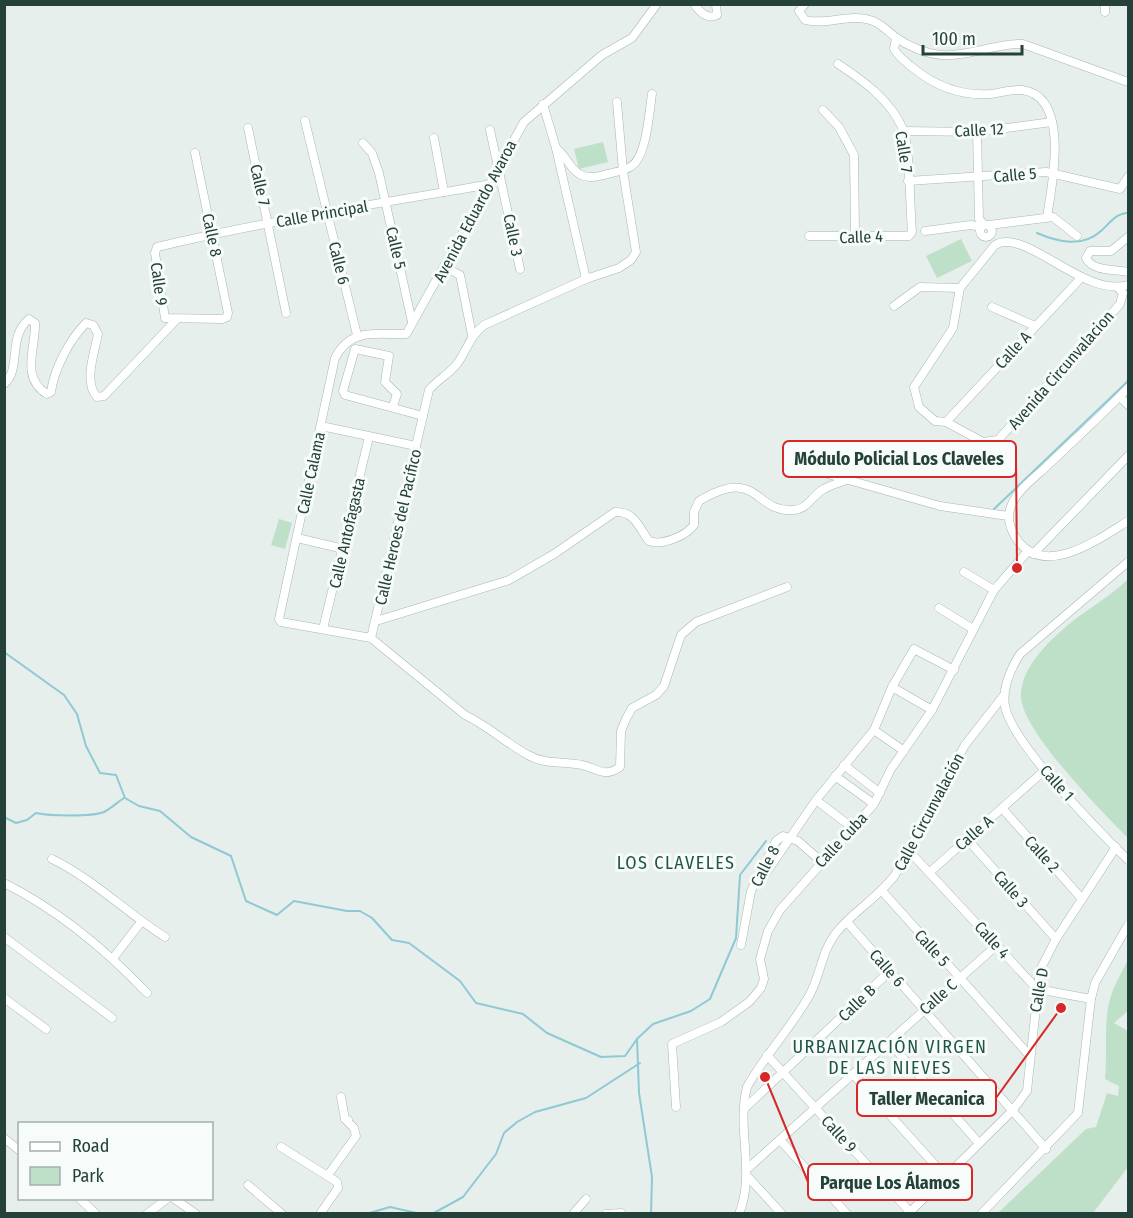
<svg xmlns="http://www.w3.org/2000/svg" width="1133" height="1218" font-family="'Fira Sans Condensed',sans-serif">
<style>
.green{fill:#bfe0c8}
.lines{fill:none;stroke-linecap:round;stroke-linejoin:round}
.stream{stroke:#8ec9d4;stroke-width:2}
.minor-casing{stroke:#a8b8b2;stroke-width:9}
.minor{stroke:#fff;stroke-width:8}
.labels{text-anchor:middle;dominant-baseline:central;stroke-width:6;stroke-linejoin:round;paint-order:stroke}
.street-label{font-size:16px;fill:#24423a;stroke:#f7fbf9}
.neighbourhood-label{font-size:18px;letter-spacing:1.5px;fill:#1f5548;stroke:#f7fbf9}
.leader{fill:none;stroke:#d62828;stroke-width:2}
.callout-dot{fill:#d62828;stroke:#f7fbf9;stroke-width:2}
.callout{fill:#f7fbf9;stroke:#d62828;stroke-width:2}
.callout-label{font-size:18px;text-anchor:middle;font-weight:bold;fill:#24423a}
</style>
<rect width="100%" height="100%" fill="#e6efeb"/>
<g class="green">
<polygon points="603,142 608,162 579,169 574,149"/>
<polygon points="961,239 972,261 937,278 926,256"/>
<polygon points="279,519 292,523 285,549 271,545"/>
<path d="M 1128,579 L 1128,838 C 1103,813 1022,731 1021,697 C 1020,672 1042,648 1060,632 C 1081,612 1108,599 1128,579 Z"/>
<path d="M 1128,960 L 1128,1011 L 1114,1023 L 1128,1031 L 1128,1167 L 1093,1213 L 998,1213 L 1086,1129 L 1096,1127 L 1107,1093 L 1118,1096 L 1119,1086 L 1105,1079 C 1108,1051 1102,1016 1113,990 C 1117,980 1123,970 1128,960 Z"/>
</g>
<g class="lines">
<g class="stream">
<path d="M 1037,233 C 1058,242 1082,248 1101,231 C 1110,223 1116,213 1128,213"/>
<polyline points="994,509 1128,381"/>
<polyline points="4,652 64,695 77,714 86,746 100,773 116,775 125,798 139,806 160,811 191,837 231,856 246,901 277,915 294,901 347,911 360,911 372,918 392,940 409,943 460,981 476,1003 523,1014 547,1033 601,1057 625,1056 637,1039"/>
<path d="M 4,817 L 16,823 L 27,820 L 36,813 C 48,816 92,817 104,812 C 110,809 118,802 124,798"/>
<polyline points="366,1214 390,1207 421,1214"/>
<polyline points="432,1214 463,1197 496,1154 504,1133 517,1122 535,1112 586,1098 640,1063"/>
<polyline points="651,1214 652,1177 639,1093 637,1039 653,1024 691,1011 710,999 736,938 740,875 766,841"/>
</g>
<g class="minor-casing">
<g id="minor">
<path d="M 657,4 L 632,38 L 602,55 L 524,122 L 408,331 L 406,334 C 376,335 351,327 335,358 L 279,619 L 281,622 L 371,638 L 465,715 C 488,726 506,743 528,755 C 545,765 564,761 582,765 C 599,769 604,778 620,767 L 621,731 L 626,719 L 632,708 L 656,695 L 664,686 L 681,635 L 696,622 L 787,587"/>
<path d="M 694,4 C 700,12 707,20 717,15 L 716,4"/>
<path d="M 805,4 L 799,11 L 805,20 C 827,26 851,12 873,21 C 881,24 888,31 895,37 C 908,46 926,54 942,55 C 969,57 995,43 1023,44 L 1128,82"/>
<polyline points="1105,4 1105,12"/>
<path d="M 896,38 L 894,49 C 900,59 908,64 917,71 C 938,87 963,96 990,94 C 1000,93 1011,89 1022,90 C 1071,96 1052,185 1047,217"/>
<polyline points="543,104 556,148 586,279"/>
<polyline points="823,110 839,127 854,155 855,235"/>
<polyline points="305,121 357,335"/>
<polyline points="248,128 286,313"/>
<polyline points="490,130 520,269"/>
<polyline points="904,131 977,132 1052,122"/>
<polyline points="977,132 979,219 985,225"/>
<polyline points="434,138 444,192"/>
<polyline points="363,143 372,153 379,173 412,322"/>
<path d="M 556,148 C 566,155 570,170 581,175 C 590,179 599,176 608,174 C 615,172 624,171 630,167 C 647,158 649,112 652,94"/>
<path d="M 195,153 L 228,313 L 227,317 L 222,319 L 165,318 L 155,253 L 157,247 C 267,221 380,203 492,184"/>
<polyline points="908,181 1046,172 1120,189 1128,177"/>
<circle cx="986" cy="231" r="6"/>
<polyline points="989,225 1053,217 1077,236"/>
<polyline points="925,231 971,225 981,227"/>
<path d="M 809,236 L 909,236 L 912,232 C 910,211 910,146 903,129 C 890,100 864,81 838,64"/>
<path d="M 1128,237 L 1111,251 L 1090,251 L 1086,258 C 1093,272 1115,269 1128,272"/>
<polyline points="446,268 460,275 472,335"/>
<path d="M 1118,288 L 1123,293 L 1120,304 L 998,440 L 983,442 L 946,422 L 935,421 L 919,407 L 914,387 L 953,328 L 960,288 L 995,245 C 1026,227 1083,298 1128,285"/>
<polyline points="894,306 920,287 960,288"/>
<polyline points="992,307 1035,326"/>
<path d="M 4,384 C 22,369 7,337 29,319 L 35,323 C 36,347 20,378 47,394 L 51,392 C 54,369 70,339 86,323 L 93,325 L 98,334 C 95,351 83,382 97,397 L 104,396 L 177,319"/>
<path d="M 1128,388 C 1102,415 1073,441 1046,467 C 1035,477 1018,490 1012,504 C 1006,516 1009,527 1016,538 C 1043,580 1099,539 1128,521"/>
<polyline points="1120,397 1128,405"/>
<polyline points="393,406 397,394 385,382 389,356 355,349 343,391 345,395 423,416"/>
<polyline points="946,422 1080,279"/>
<polyline points="321,426 416,446"/>
<polyline points="803,467 940,506 1008,516"/>
<polyline points="297,538 344,549"/>
<polyline points="1033,554 1128,456"/>
<path d="M 1128,562 L 1020,654 C 1010,670 1002,688 1005,706 C 1012,744 1098,830 1128,860"/>
<polyline points="964,572 994,590"/>
<polyline points="939,608 973,629"/>
<path d="M 376,621 L 509,580 L 554,554 L 615,512 C 635,511 639,528 649,541 C 662,546 686,536 694,525 L 694,512 L 699,501 C 760,465 752,513 794,510 C 808,509 813,494 824,489 C 831,485 839,483 846,480"/>
<polyline points="323,629 369,437"/>
<path d="M 371,638 L 429,390 C 437,380 449,374 457,364 C 467,350 470,336 484,325 L 586,279 L 619,268 L 631,260 L 636,252 L 623,171 L 617,102"/>
<polyline points="892,687 932,710"/>
<polyline points="874,730 904,751"/>
<polyline points="844,765 880,793"/>
<polyline points="835,776 874,804"/>
<polyline points="816,800 854,829"/>
<polyline points="1002,808 1082,899"/>
<polyline points="967,839 1056,939"/>
<polyline points="910,852 1037,989 1091,999"/>
<path d="M 52,859 C 93,879 127,913 165,937"/>
<polyline points="930,872 1045,770"/>
<polyline points="764,876 816,800 874,730 892,687 914,649 954,670"/>
<path d="M 4,883 C 58,910 106,950 147,993"/>
<polyline points="883,892 1030,1056"/>
<polyline points="847,922 1046,1149"/>
<polyline points="4,937 112,1018"/>
<polyline points="741,945 751,891 776,841 783,836 798,841 822,862"/>
<polyline points="114,957 141,922"/>
<polyline points="4,998 46,1029"/>
<polyline points="889,1042 978,1142"/>
<polyline points="767,1055 911,1213"/>
<polyline points="853,1074 945,1176"/>
<polyline points="341,1097 345,1119 348,1120"/>
<polyline points="676,1107 672,1044 721,1022 749,1002 761,988 764,979 760,959 768,931 780,910 874,804 891,769 932,710 994,590 1028,551"/>
<polyline points="744,1109 890,971"/>
<polyline points="4,1138 20,1151"/>
<polyline points="780,1140 847,1214"/>
<polyline points="281,1147 337,1182 338,1188 320,1214"/>
<polyline points="746,1170 997,945"/>
<polyline points="328,1175 356,1136 354,1128 345,1119"/>
<polyline points="748,1177 782,1214"/>
<polyline points="248,1185 282,1214"/>
<polyline points="79,1198 96,1214"/>
<polyline points="173,1198 196,1214"/>
<polyline points="147,1214 168,1198"/>
<polyline points="573,1214 586,1199"/>
<polyline points="606,1214 621,1213"/>
<path d="M 739,1214 C 756,1172 736,1129 747,1087 C 765,1055 791,1028 809,996 C 821,975 821,952 836,933 C 853,911 878,898 895,875 L 965,745 L 1004,695"/>
<polyline points="908,1214 1013,1110 1027,1091 1040,970 1056,939 1116,847"/>
<polyline points="981,1214 1078,1113 1091,999 1095,983 1128,925"/>
</g>
</g>
<use href="#minor" class="minor"/>
</g>
<g class="labels">
<g class="street-label">
<text transform="translate(979 130) rotate(-3)">Calle 12</text>
<text transform="translate(904 152) rotate(81)">Calle 7</text>
<text transform="translate(1015 175) rotate(-5)">Calle 5</text>
<text transform="translate(260 185) rotate(77)">Calle 7</text>
<text transform="translate(475 211) rotate(-62)">Avenida Eduardo Avaroa</text>
<text transform="translate(322 214) rotate(-10)">Calle Principal</text>
<text transform="translate(212 235) rotate(78)">Calle 8</text>
<text transform="translate(513 235) rotate(78)">Calle 3</text>
<text transform="translate(861 237) rotate(-2)">Calle 4</text>
<text transform="translate(396 248) rotate(77)">Calle 5</text>
<text transform="translate(339 263) rotate(76)">Calle 6</text>
<text transform="translate(159 284) rotate(82)">Calle 9</text>
<text transform="translate(1013 350) rotate(-47)">Calle A</text>
<text transform="translate(1061 370) rotate(-49)">Avenida Circunvalacion</text>
<text transform="translate(311 473) rotate(-78)">Calle Calama</text>
<text transform="translate(398 527) rotate(-77)">Calle Heroes del Pacifico</text>
<text transform="translate(347 533) rotate(-77)">Calle Antofagasta</text>
<text transform="translate(1057 783) rotate(48)">Calle 1</text>
<text transform="translate(929 812) rotate(-62)">Calle Circunvalación</text>
<text transform="translate(974 833) rotate(-41)">Calle A</text>
<text transform="translate(841 840) rotate(-47)">Calle Cuba</text>
<text transform="translate(1042 854) rotate(48)">Calle 2</text>
<text transform="translate(765 866) rotate(-63)">Calle 8</text>
<text transform="translate(1011 889) rotate(49)">Calle 3</text>
<text transform="translate(992 940) rotate(48)">Calle 4</text>
<text transform="translate(932 948) rotate(48)">Calle 5</text>
<text transform="translate(887 968) rotate(49)">Calle 6</text>
<text transform="translate(1039 990) rotate(-80)">Calle D</text>
<text transform="translate(938 997) rotate(-42)">Calle C</text>
<text transform="translate(857 1003) rotate(-44)">Calle B</text>
<text transform="translate(839 1134) rotate(48)">Calle 9</text>
</g>
<g class="neighbourhood-label">
<text x="676" y="863">LOS CLAVELES</text>
<text x="890" y="1047">URBANIZACIÓN VIRGEN<tspan x="890" dy="21">DE LAS NIEVES</tspan></text>
</g>
</g>
<path class="leader" d="M1017 568L1016 459M1061 1008L996 1098M765 1077L808 1182"/>
<g class="callout-dot">
<circle cx="1017" cy="568" r="6"/>
<circle cx="1061" cy="1008" r="6"/>
<circle cx="765" cy="1077" r="6"/>
</g>
<g class="callout">
<rect x="783" y="441" width="233" height="36" rx="6"/>
<rect x="857" y="1080" width="139" height="36" rx="6"/>
<rect x="808" y="1164" width="164" height="36" rx="6"/>
</g>
<g class="callout-label">
<text x="899" y="465">Módulo Policial Los Claveles</text>
<text x="927" y="1105">Taller Mecanica</text>
<text x="890" y="1189">Parque Los Álamos</text>
</g>
<rect width="1133" height="1218" fill="none" stroke="#24423a" stroke-width="12"/>
<rect x="18" y="1122" width="195" height="78" fill="#f7fbf9" stroke="#a3b1ad" stroke-width="1.5"/>
<rect x="30" y="1142" width="30" height="9" fill="#ffffff" stroke="#a3b1ad" stroke-width="1.5"/>
<text x="72" y="1152" font-size="18" fill="#24423a">Road</text>
<rect x="30" y="1167" width="30" height="18" fill="#bfe0c8" stroke="#a3b1ad" stroke-width="1.5"/>
<text x="72" y="1182" font-size="18" fill="#24423a">Park</text>
<path d="M923 45v9h99v-9" fill="none" stroke="#24423a" stroke-width="3"/>
<text x="932" y="45" font-size="18" fill="#24423a" stroke="#f7fbf9" stroke-width="4.5" paint-order="stroke">100 m</text>
</svg>
